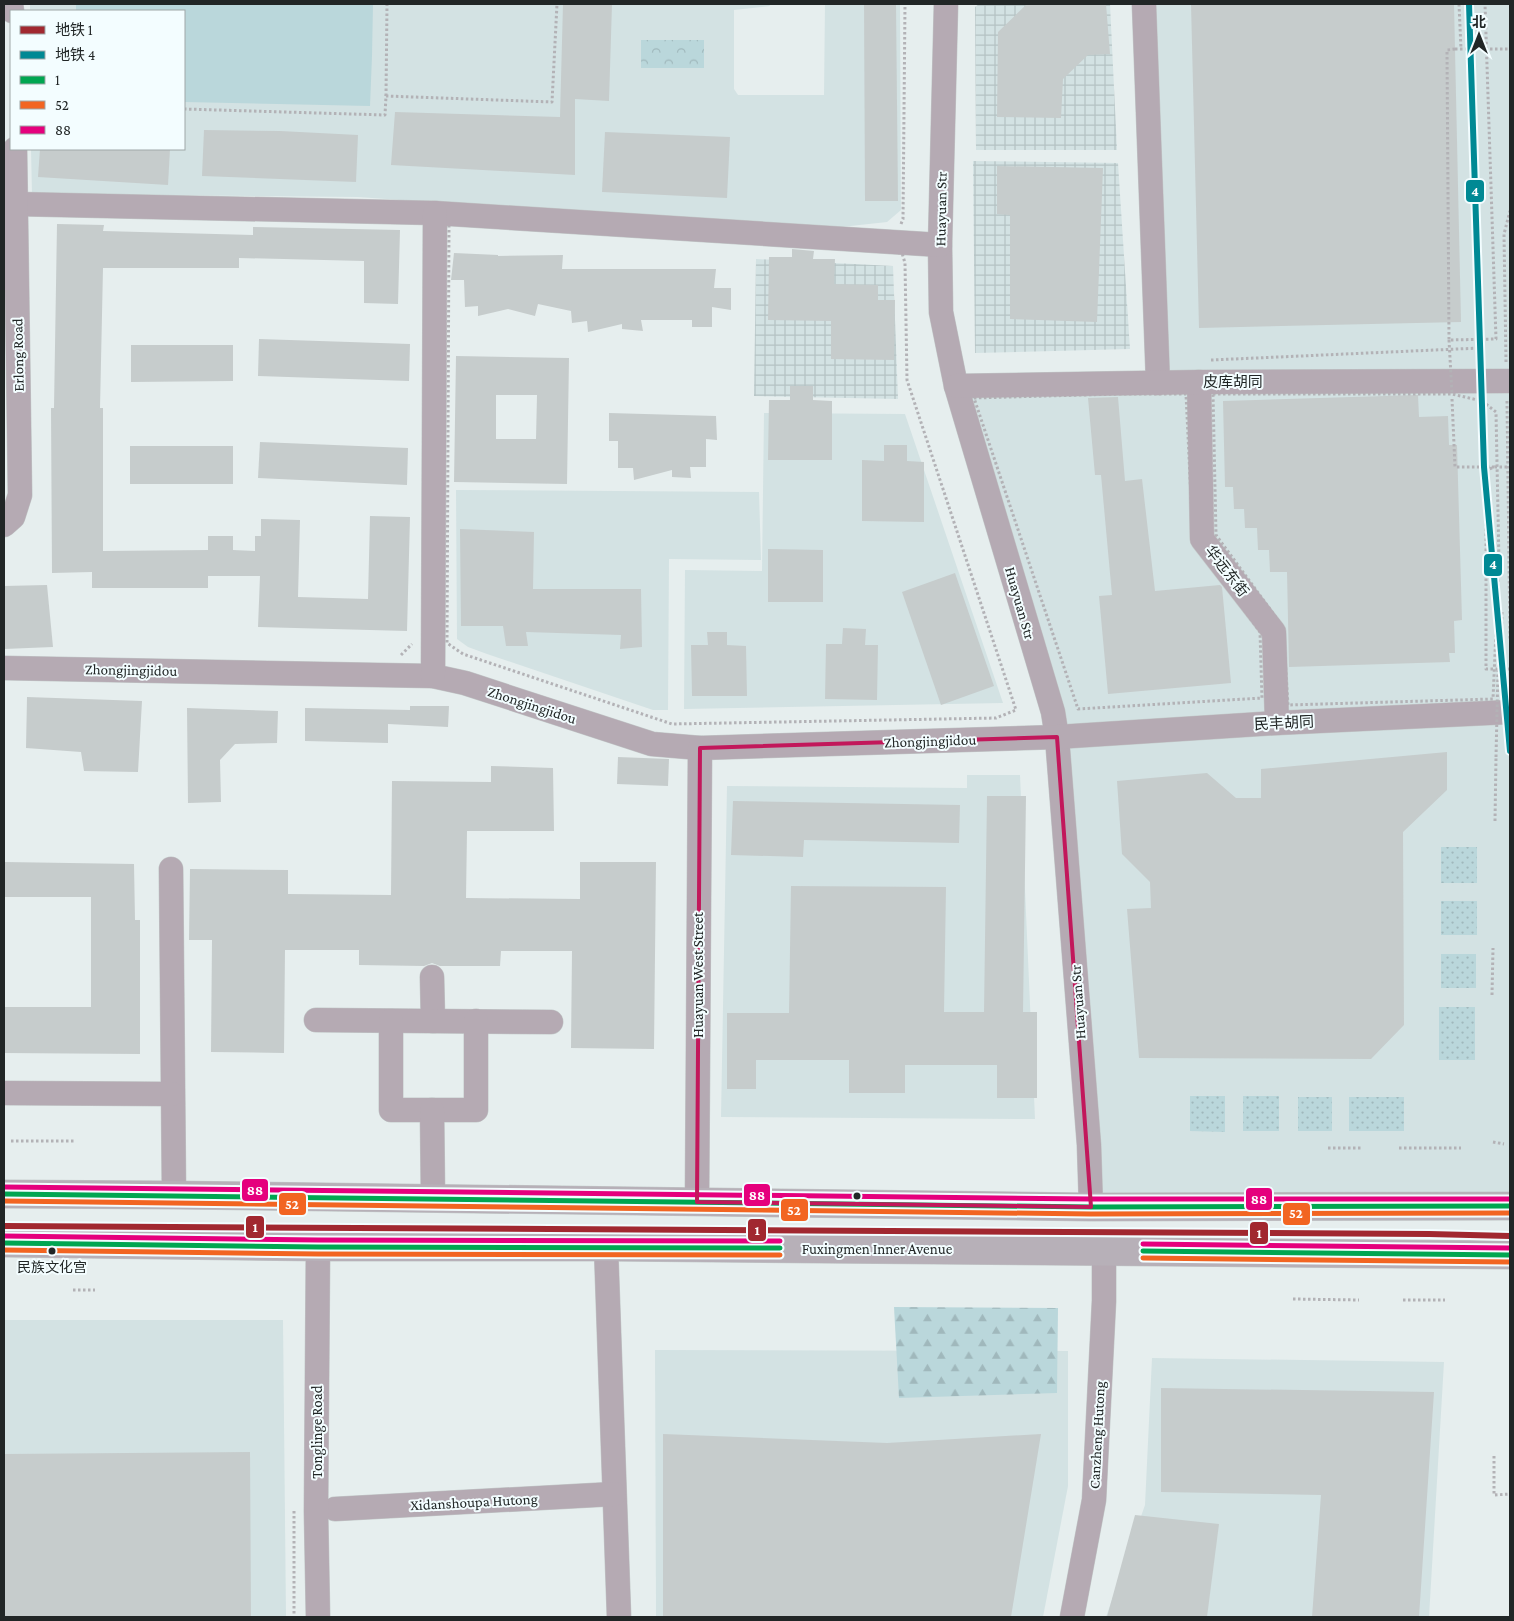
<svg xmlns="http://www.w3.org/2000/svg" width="1514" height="1621" font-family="'Crimson Pro','Noto Sans SC',serif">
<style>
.built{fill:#d3e2e3}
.industrial{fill:url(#industrial-grid)}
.grass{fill:#bad7db}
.forest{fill:url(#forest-firs)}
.park{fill:url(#park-crowns)}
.garden{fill:url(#garden-dots)}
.building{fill:#c6cccc;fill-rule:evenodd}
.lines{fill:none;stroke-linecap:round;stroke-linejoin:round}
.minor-casing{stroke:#c3c9c9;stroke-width:25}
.highway-casing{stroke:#c3c9c9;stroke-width:29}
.path{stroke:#b3b2b6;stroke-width:3;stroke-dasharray:2.5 2.5;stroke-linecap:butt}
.minor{stroke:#b5aab3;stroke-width:24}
.highway{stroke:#b7b0b8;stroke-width:28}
.path-bridge{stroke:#b3b2b6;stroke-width:3;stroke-dasharray:2.5 2.5;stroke-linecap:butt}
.bus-1-casing{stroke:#f3fdff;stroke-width:9}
.bus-2-casing{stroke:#f3fdff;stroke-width:9}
.bus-3-casing{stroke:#f3fdff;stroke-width:9}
.bus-1{stroke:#00a651;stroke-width:5}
.bus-2{stroke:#f26522;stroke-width:5}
.bus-3{stroke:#e5007d;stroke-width:5}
.metro-1-casing{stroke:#f3fdff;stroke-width:10}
.metro-2-casing{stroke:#f3fdff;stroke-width:10}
.metro-1{stroke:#a12830;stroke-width:6}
.metro-2{stroke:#008994;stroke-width:6}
.marked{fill:none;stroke:#c2185b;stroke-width:4;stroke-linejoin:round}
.bus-dot{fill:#212626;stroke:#f3fdff;stroke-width:2}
.labels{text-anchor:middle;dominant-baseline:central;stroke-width:4;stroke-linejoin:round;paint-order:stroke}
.bus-label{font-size:14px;fill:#212626;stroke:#f3fdff}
.street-label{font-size:15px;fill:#212626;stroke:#f3fdff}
.line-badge{stroke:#f3fdff;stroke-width:2}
.badge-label{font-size:14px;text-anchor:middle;font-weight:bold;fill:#fff}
</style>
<defs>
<pattern id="industrial-grid" width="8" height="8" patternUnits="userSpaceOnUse" patternTransform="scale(1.25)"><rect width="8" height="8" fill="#d3e2e3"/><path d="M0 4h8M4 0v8" fill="none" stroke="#b5c2c3"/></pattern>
<pattern id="forest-firs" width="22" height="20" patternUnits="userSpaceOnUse" patternTransform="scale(1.25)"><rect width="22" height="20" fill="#bad7db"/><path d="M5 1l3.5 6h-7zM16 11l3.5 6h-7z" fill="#a0b8bc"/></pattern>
<pattern id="park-crowns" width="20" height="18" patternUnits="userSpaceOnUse" patternTransform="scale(1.25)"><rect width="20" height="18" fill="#bad7db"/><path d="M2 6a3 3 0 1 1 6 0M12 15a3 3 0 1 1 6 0" fill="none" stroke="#a0b8bc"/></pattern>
<pattern id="garden-dots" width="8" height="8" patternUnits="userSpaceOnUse" patternTransform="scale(1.25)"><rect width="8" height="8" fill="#bad7db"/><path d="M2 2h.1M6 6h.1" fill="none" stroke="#a0b8bc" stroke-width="1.8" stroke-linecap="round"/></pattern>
</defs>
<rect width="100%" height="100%" fill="#e6eeee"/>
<g class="built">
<polygon points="30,4 769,4 770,6 734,10 734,89 738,95 824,95 825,4 900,4 901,210 887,222 823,229 358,197 32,194 31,149 184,149 184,11 30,11"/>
<polygon points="1150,4 1510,4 1510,1210 1091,1207 1059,760 960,398 1160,394"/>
<polygon points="764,413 905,414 1003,703 684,709 685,570 762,571"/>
<polygon points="456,490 759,492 761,560 669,559 668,710 653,710 487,654 468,647 457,639"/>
<polygon points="967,775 1020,775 1035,1119 721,1117 727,786 967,788"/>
<polygon points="4,1320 283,1320 286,1617 4,1617"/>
<polygon points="655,1350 1068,1351 1068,1486 1043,1617 656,1617"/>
<polygon points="1152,1358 1444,1362 1429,1617 1106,1617 1145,1505"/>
</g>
<g class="industrial">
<polygon points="979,4 1110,4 1117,150 976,150 975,7"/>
<polygon points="973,161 1118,163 1130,349 975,353"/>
<polygon points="756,259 893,266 898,399 754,396"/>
</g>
<polygon class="grass" points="76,4 373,4 372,56 370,106 184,102 184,11 76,11"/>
<polygon class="forest" points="894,1307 1058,1308 1057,1393 899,1398"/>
<rect class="park" x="641" y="40" width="63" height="28"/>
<g class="garden">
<rect x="1441" y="847" width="36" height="36"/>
<rect x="1441" y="901" width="36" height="34"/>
<rect x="1441" y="954" width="35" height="34"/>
<rect x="1439" y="1007" width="36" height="53"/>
<polygon points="1190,1096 1225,1096 1225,1132 1190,1131"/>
<rect x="1243" y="1096" width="36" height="35"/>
<rect x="1298" y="1097" width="34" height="34"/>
<rect x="1349" y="1097" width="55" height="34"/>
</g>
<g class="building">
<polygon points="563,4 612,4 609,101 575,99 575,175 391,165 395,112 560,117"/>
<polygon points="864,4 896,4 898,201 865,201"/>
<polygon points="1027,4 1106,4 1110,54 1088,55 1063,79 1061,118 997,117 998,32"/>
<polygon points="1191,4 1454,4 1461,322 1199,328"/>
<polygon points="204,130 280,131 358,135 356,182 202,176"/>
<polygon points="605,132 730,137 727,198 602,192"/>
<polygon points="40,149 170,149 168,185 38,177"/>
<polygon points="997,166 1103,168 1097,322 1010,319 1010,215 997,214"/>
<polygon points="57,224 104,225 103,231 253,235 253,227 400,230 398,304 364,303 364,261 239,258 239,268 103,268 100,408 103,408 103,551 208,550 208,536 233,536 233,550 255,551 255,536 261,536 261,519 300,520 298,597 368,599 370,516 410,517 407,631 258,627 260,576 208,576 208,588 92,588 92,572 52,573 51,408 54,408"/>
<polygon points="792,249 814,251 813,259 835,259 834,284 878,285 878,300 895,300 894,360 831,359 831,321 768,320 769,257 792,257"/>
<polygon points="454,253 498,255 498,256 563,255 562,269 716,269 714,288 731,288 731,310 712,307 712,327 692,327 692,320 641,320 643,331 622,329 622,324 588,332 587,321 572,323 571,311 538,304 535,316 508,309 478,316 478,306 465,307 464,280 451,280"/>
<polygon points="259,339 410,344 409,381 258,376"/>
<polygon points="131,345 233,345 233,381 131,382"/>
<path d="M 456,356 L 569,358 L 567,484 L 454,482 ZM 496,395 L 537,395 L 536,439 L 496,439 Z"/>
<polygon points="790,386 813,386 813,400 832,401 832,460 768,460 769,400 790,400"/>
<polygon points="1418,395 1419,417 1448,416 1449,445 1457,445 1462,620 1454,621 1455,653 1449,653 1450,662 1289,667 1287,572 1270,572 1269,550 1258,550 1257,528 1245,528 1244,509 1234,509 1233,487 1225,487 1223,401"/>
<polygon points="1118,397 1125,481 1142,479 1155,591 1220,585 1222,587 1231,683 1108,694 1099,596 1112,595 1101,475 1095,475 1088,398"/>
<polygon points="609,413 716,416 717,440 706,439 706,467 690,467 691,478 672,477 672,470 634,480 633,468 618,468 618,441 609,441"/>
<polygon points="260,442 408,448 407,485 258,478"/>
<polygon points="884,445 907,445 907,461 924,462 924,522 862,521 862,460 884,461"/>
<rect x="130" y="446" width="103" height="38"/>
<polygon points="460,529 534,532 533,589 641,589 642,647 620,649 621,635 526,632 528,646 506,646 503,626 461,626"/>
<polygon points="768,549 823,550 823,602 768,602"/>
<polygon points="955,573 994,686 941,705 902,592"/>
<polygon points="47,585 53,647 4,649 4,586"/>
<polygon points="843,628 866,629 865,645 878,645 877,700 825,699 826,644 842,644"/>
<polygon points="707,632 727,632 727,645 746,646 747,696 692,696 691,645 708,645"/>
<polygon points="27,697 142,701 138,772 84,771 81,752 26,748"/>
<polygon points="410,706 449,706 448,727 388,724 388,743 305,741 305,708 410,710"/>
<polygon points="187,708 278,711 277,743 235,744 220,760 221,802 188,803"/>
<polygon points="1447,752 1447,790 1403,832 1404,1025 1371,1059 1139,1058 1127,909 1151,908 1150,882 1122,854 1117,781 1207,773 1236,798 1261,798 1261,769"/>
<polygon points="618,757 669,759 668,786 617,784"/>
<polygon points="491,766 553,768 554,831 467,831 466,898 580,899 580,862 656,862 654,1049 571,1048 572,951 501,951 500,966 440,966 432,963 424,966 359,965 359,950 285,950 284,1053 211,1052 212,940 189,940 190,869 288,870 288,894 391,895 392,781 491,782"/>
<polygon points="987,796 1026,796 1023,1012 1037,1012 1037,1098 997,1098 997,1065 905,1065 905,1093 849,1093 849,1060 756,1060 756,1089 727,1089 727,1013 789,1013 791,886 946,887 944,1012 984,1012"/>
<polygon points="733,801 960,805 959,843 804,840 803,857 731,855"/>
<polygon points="5,862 134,864 135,920 140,920 140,1054 4,1053 4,1007 91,1007 91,897 5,897"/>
<polygon points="1161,1388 1434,1392 1419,1617 1312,1617 1321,1495 1161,1492"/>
<polygon points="663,1434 887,1443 1041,1434 1011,1617 663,1617"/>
<polygon points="250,1452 251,1617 4,1617 4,1454"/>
<polygon points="1135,1515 1219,1524 1207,1617 1107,1617"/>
</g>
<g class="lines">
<g class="minor-casing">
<g id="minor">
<polyline points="11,4 12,11"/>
<polyline points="946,4 940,245 941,312 956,386 1053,712 1057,737 1089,1145 1091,1207"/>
<polyline points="1144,4 1158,383"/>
<polyline points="16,204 435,213 940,245"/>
<polyline points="1199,382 1202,539 1274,632 1277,723"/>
<polyline points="956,386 1199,382 1510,381"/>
<polyline points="4,525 13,517 20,495 15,149"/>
<polyline points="4,668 433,676 465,683 652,744 700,748 1057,737 1277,723 1510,712"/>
<polyline points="433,676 435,213"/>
<polyline points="171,869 174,1195"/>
<polyline points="432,977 433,1021"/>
<polyline points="316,1020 551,1022"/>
<polyline points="391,1021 391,1110 476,1110 476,1021"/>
<polyline points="4,1093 172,1094"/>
<polyline points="432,1110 433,1198"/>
<polyline points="697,1202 700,748"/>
<polyline points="606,1247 619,1617"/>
<polyline points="335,1509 614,1494"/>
<polyline points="318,1617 316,1511 318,1247"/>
<polyline points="1072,1617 1094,1500 1104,1301 1104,1250"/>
</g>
</g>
<g class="highway-casing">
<g id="highway">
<polyline points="4,1194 174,1195 1091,1207 1510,1206"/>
<polyline points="4,1243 318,1247 606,1247 1510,1255"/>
</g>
</g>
<g class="path">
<polyline points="1459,4 1461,49"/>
<polyline points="1455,49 1447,50 1449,340 1496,339 1485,4"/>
<polyline points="386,96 387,4"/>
<polyline points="184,109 385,115 386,96 552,102 557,4"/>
<polygon points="449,224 814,245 902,253 905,263 907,380 1016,710 996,718 672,724 463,654 447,643"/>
<polyline points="901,224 903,219 905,4"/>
<polyline points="1211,360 1480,348 1479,339"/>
<polyline points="1506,362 1504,234 1510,211"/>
<polygon points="1119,394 1186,394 1193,539 1260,632 1262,698 1078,709 974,398"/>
<polygon points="1213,394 1452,394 1482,401 1496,412 1499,563 1493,699 1288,705 1283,627 1216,535"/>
<polyline points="1452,399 1455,467 1495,467"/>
<polyline points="1507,401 1510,641"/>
<polyline points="1498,611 1502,611 1501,652"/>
<polyline points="401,655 412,644"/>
<polyline points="1498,669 1510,669"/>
<polyline points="1495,821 1496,757"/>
<polyline points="1492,995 1493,948"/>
<polyline points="11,1141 74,1141"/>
<polyline points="1493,1142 1504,1144"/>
<polyline points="1328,1148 1363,1148"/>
<polyline points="1399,1148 1461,1148"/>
<polyline points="73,1290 95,1290"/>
<polyline points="1293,1299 1359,1300"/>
<polyline points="1403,1300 1445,1300"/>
<polyline points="1494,1456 1494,1495 1510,1494"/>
<polyline points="294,1511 294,1617"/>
</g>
<use href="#minor" class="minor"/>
<use href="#highway" class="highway"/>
<g class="path-bridge">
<polyline points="1455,49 1510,49"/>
<polyline points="1449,340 1452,394"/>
<polyline points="1498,669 1486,669 1486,470 1495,467 1510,467"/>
<polyline points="1496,757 1498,669 1501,652"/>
</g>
<g class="bus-1-casing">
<g id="bus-1">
<polyline points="4,1194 1091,1207 1510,1206"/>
<polyline points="4,1243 318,1247 780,1248"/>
<polyline points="1143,1251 1510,1255"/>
</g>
</g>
<g class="bus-2-casing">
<g id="bus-2">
<polyline points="4,1201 1091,1214 1510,1213"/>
<polyline points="4,1250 318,1254 780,1255"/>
<polyline points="1143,1258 1510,1262"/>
</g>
</g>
<g class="bus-3-casing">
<g id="bus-3">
<polyline points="4,1187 1091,1199 1510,1199"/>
<polyline points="4,1236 318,1240 780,1241"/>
<polyline points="1143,1244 1510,1248"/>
</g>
</g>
<use href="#bus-1" class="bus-1"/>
<use href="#bus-2" class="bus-2"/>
<use href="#bus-3" class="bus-3"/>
<g class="metro-1-casing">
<polyline id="metro-1" points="4,1226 1429,1234 1510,1236"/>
</g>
<g class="metro-2-casing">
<polyline id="metro-2" points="1469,4 1484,467 1510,751"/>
</g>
<use href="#metro-1" class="metro-1"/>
<use href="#metro-2" class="metro-2"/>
</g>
<path class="marked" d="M 1057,737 L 1091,1207 L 697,1202 L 700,748 Z"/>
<g class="bus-dot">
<circle cx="857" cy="1196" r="4.5"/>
<circle cx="52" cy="1251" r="4.5"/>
</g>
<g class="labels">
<g class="bus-label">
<text x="52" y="1267">民族文化宫</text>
</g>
<g class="street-label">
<text transform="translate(941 209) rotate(-89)">Huayuan Str</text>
<text transform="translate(18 355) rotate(-91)">Erlong Road</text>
<text x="1233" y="382">皮库胡同</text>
<text transform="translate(1227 571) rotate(52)">华远东街</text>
<text transform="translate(1020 603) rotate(74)">Huayuan Str</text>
<text transform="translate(131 670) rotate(1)">Zhongjingjidou</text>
<text transform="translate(532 705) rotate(18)">Zhongjingjidou</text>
<text transform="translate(1284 723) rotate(-3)">民丰胡同</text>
<text transform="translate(930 741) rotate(-2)">Zhongjingjidou</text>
<text transform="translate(698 975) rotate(-90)">Huayuan West Street</text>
<text transform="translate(1078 1002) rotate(-94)">Huayuan Str</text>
<text x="877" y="1249">Fuxingmen Inner Avenue</text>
<text transform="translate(317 1432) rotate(-90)">Tonglinge Road</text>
<text transform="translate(1097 1435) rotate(-87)">Canzheng Hutong</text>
<text transform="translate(474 1502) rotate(-3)">Xidanshoupa Hutong</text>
</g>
</g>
<g class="line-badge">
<rect x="1465" y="179" width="20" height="24" rx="5" fill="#008994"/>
<rect x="1483" y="553" width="20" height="24" rx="5" fill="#008994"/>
<rect x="241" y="1178" width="28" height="24" rx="5" fill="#e5007d"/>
<rect x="743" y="1183" width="28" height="24" rx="5" fill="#e5007d"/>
<rect x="1245" y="1187" width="28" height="24" rx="5" fill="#e5007d"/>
<rect x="278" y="1192" width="29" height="24" rx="5" fill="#f26522"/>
<rect x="780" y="1198" width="29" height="24" rx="5" fill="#f26522"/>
<rect x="1282" y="1202" width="29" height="24" rx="5" fill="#f26522"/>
<rect x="245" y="1215" width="20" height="24" rx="5" fill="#a12830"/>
<rect x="747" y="1218" width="20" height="24" rx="5" fill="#a12830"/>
<rect x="1249" y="1221" width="20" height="24" rx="5" fill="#a12830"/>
</g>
<g class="badge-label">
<text x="1475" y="196">4</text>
<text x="1493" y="569">4</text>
<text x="255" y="1195">88</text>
<text x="757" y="1200">88</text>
<text x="1259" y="1204">88</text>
<text x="292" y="1209">52</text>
<text x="794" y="1215">52</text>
<text x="1296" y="1218">52</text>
<text x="255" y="1232">1</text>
<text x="757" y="1235">1</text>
<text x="1259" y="1238">1</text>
</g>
<rect width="1514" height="1621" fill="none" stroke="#212626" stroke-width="10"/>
<rect x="10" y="10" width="175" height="140" fill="#f3fdff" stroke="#9fa7a8"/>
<rect x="20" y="26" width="25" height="8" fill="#a12830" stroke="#9fa7a8"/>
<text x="55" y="35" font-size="15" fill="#212626">地铁 1</text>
<rect x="20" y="51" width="25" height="8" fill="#008994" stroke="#9fa7a8"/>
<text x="55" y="60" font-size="15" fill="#212626">地铁 4</text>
<rect x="20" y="76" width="25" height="8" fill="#00a651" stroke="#9fa7a8"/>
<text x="55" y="85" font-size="15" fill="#212626">1</text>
<rect x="20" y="101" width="25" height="8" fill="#f26522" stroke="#9fa7a8"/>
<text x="55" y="110" font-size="15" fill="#212626">52</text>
<rect x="20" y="126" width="25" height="8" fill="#e5007d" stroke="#9fa7a8"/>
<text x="55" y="135" font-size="15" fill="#212626">88</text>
<g transform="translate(1479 35)" stroke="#f3fdff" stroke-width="4" paint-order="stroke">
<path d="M0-4L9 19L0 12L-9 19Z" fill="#212626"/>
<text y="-8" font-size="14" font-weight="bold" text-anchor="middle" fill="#212626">北</text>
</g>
</svg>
